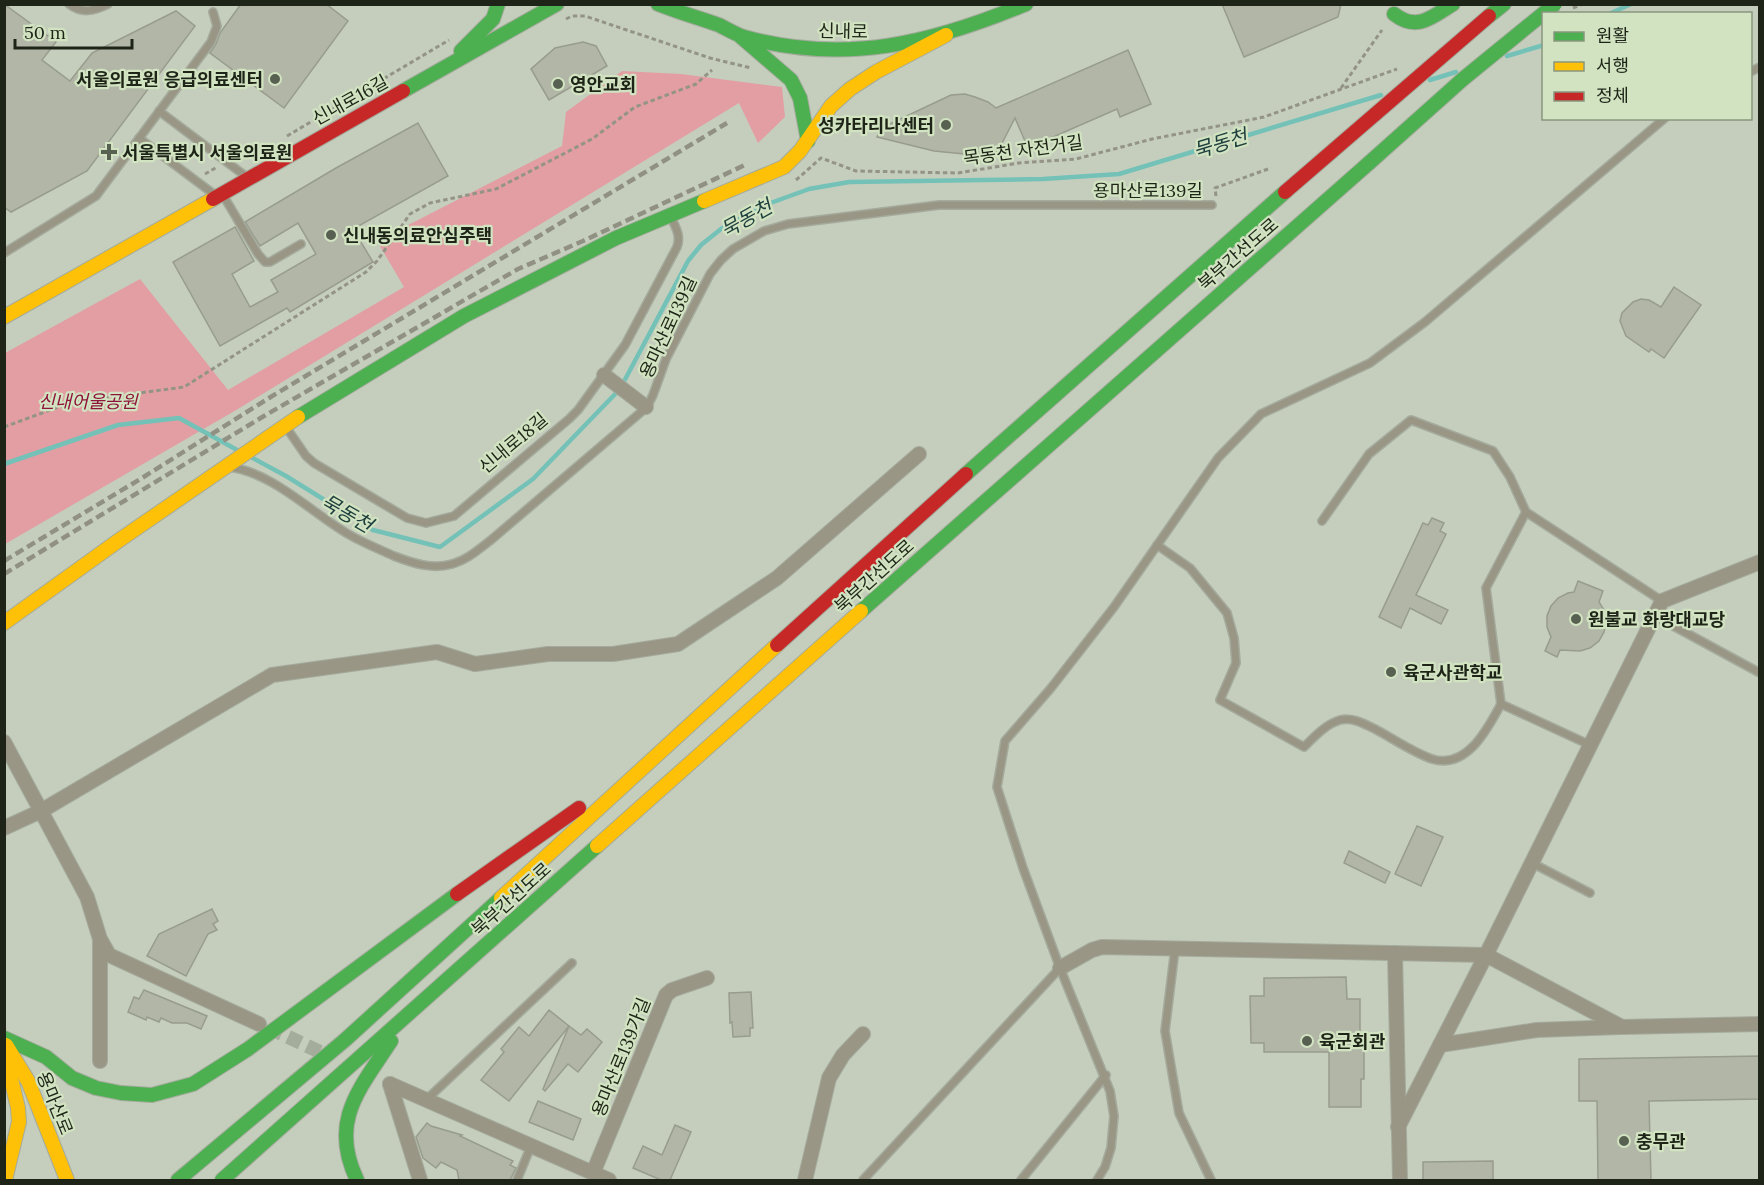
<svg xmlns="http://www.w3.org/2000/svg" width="1764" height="1185" font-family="Lora,'Noto Sans KR',serif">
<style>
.green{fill:#e29ea3}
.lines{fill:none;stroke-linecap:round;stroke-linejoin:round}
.stream{stroke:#74c1b8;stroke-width:4.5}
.building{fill:#b1b6a7;stroke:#989c8d;stroke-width:1.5}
.street-tunnel{stroke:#a4ac9b;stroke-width:14;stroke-dasharray:14 7;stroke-linecap:butt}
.lane-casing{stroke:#a4ab9d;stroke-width:10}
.street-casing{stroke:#a4ab9d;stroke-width:16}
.fast-casing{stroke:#a4ab9d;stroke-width:16}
.slow-casing{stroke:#a4ab9d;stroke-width:16}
.jam-casing{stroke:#a4ab9d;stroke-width:16}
.path{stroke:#949486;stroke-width:3;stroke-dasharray:4.5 3;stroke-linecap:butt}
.lane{stroke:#9a9685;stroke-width:7}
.street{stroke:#9a9685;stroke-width:14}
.fast{stroke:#4caf50;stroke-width:14}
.slow{stroke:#ffc107;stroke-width:14}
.jam{stroke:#c62828;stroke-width:14}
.rail{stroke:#919183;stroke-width:4.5;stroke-dasharray:9 4.5;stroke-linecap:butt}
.fast-bridge-casing{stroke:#a4ab9d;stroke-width:16;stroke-linecap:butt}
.jam-bridge-casing{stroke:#a4ab9d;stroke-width:16;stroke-linecap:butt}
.fast-bridge{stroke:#4caf50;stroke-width:14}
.jam-bridge{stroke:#c62828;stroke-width:14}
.poi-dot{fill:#586051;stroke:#d1e3c0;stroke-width:2}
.labels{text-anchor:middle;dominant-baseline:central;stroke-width:4.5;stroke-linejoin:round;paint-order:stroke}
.street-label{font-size:18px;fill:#1e2518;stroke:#d1e3c0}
.poi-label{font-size:18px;font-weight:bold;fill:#1e2518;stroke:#d1e3c0;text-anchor:start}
.park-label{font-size:18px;font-style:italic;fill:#8e143a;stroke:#d1e3c0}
.water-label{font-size:20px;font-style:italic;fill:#1f403e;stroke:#d1e3c0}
</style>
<rect width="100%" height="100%" fill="#c5cebc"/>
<polygon class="green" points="622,71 681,74 782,87 785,117 758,143 739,103 238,409 5,544 5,353 140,279 228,390 404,287 377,241 562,146 566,112"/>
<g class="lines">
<g class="stream">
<polyline points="1609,14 1631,4"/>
<polyline points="1507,56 1544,45"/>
<polyline points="1430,80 1456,72"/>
<polyline points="249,456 286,476 373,530 440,547 533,479 620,389 688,261 701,245 721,229 765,205 809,189 849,182 1043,179 1119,174 1381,95"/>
<polyline points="4,464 118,425 179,418 239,451"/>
</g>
</g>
<g class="building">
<polygon points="4,4 56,42 42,60 70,81 92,53 176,11 195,26 87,171 11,212 4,207"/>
<polygon points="241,4 326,4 348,21 284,108 210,53 216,44 220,33"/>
<polygon points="1222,4 1341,4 1338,17 1244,57"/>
<polygon points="583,42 596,46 607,66 549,100 531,69 555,48"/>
<polygon points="1128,50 1151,104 1120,117 1117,109 1028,148 1015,118 1000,147 995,153 985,156 934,151 877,137 881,128 951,95 965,94 975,97 988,102 996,108"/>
<polygon points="418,123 448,176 353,229 373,262 290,312 287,308 220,346 173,262 235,227 254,261 232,274 250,307 278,292 271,280 316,254 298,223 260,246 245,222 336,168"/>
<polygon points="1674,287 1701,305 1664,358 1651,349 1649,352 1626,336 1620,321 1622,313 1633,302 1641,299 1649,300 1661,307"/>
<polygon points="1432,518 1444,523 1440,531 1446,534 1416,595 1448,610 1441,624 1410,608 1401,628 1379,617 1423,523 1428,525"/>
<polygon points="1578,581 1603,591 1599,602 1604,610 1606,621 1604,632 1599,641 1590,648 1580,651 1560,650 1557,657 1545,651 1551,637 1547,627 1547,616 1551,606 1558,598 1568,593 1574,592"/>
<polygon points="1417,826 1443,837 1421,886 1395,874"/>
<polygon points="1349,851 1390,872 1385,883 1344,863"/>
<polygon points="212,909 218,921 213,924 217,930 208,934 186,976 147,956 159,934"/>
<polygon points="1346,977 1347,999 1360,999 1360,1040 1364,1040 1364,1079 1361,1079 1361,1107 1329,1107 1329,1052 1264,1052 1264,1043 1251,1043 1250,996 1264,996 1264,978"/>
<polygon points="144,990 207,1016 201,1029 187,1023 172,1023 161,1018 159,1022 147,1017 146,1020 128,1012 134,997 139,999"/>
<polygon points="751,992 753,1028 750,1028 750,1036 733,1037 732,1022 730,1023 729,993"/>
<polygon points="549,1010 569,1026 509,1101 481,1080 504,1052 501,1049 519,1027 529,1036"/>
<polygon points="569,1026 581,1035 587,1029 602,1042 578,1072 568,1064 545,1091 543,1089"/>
<polygon points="1760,1056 1760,1099 1649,1101 1651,1180 1598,1180 1597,1101 1579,1101 1579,1059"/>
<polygon points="538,1101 581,1119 573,1140 529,1122"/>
<polygon points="427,1123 431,1126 462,1135 460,1136 513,1161 510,1165 516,1168 510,1180 459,1180 457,1170 441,1162 436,1168 423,1158 416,1137"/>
<polygon points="675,1125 691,1132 670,1180 661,1180 633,1168 643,1146 662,1155"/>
<polygon points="1493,1161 1493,1180 1423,1180 1423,1162"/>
</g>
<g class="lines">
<polyline class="street-tunnel" points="269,1028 331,1057"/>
<g class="lane-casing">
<g id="lane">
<path d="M 69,4 C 82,14 94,11 108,4"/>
<polyline points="1750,72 1760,67"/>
<polyline points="159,111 248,178"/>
<polyline points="139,138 215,195"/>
<polyline points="223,195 258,254 265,262 270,262 301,244"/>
<polyline points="4,253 96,196 211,42 217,26 213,12"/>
<path d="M 286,427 L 306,456 L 314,463 L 407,518 L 426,523 L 454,516 L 569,419 L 578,410 L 625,345 L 677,247 C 681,236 676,228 671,217"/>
<path d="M 229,467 C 272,472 312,513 348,534 C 363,543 379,549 394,556 C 412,563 433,570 452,564 C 467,560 479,549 491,540 L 647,407 L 653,395 L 666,359 L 710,274 L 721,260 L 733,249 L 752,238 L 764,231 L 788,224 L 939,205 L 1212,205"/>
<polyline points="1322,521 1369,454 1411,420 1493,451 1510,477 1526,512 1662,601"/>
<path d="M 1157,545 L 1190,568 L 1227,613 L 1234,638 L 1236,663 L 1220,700 L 1304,747 C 1314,737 1326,724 1340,720 C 1353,717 1364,724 1375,729 C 1392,738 1414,753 1432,759 C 1467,770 1488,728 1501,704 L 1590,745"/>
<polyline points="1655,616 1760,673"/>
<polyline points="1501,704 1486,588 1526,512"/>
<polyline points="1532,863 1590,893"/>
<polyline points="1175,949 1165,1031 1179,1113 1211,1180"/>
<polyline points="426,1100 572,963"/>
<polyline points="517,1180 531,1146"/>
<polyline points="863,1180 1060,968"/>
<polyline points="1021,1180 1106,1075"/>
<polyline points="1097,1180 1105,1167 1111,1148 1114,1116 1110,1091 1060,968 1023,868 997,787 1005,741 1051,688 1114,607 1218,458 1261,414 1370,363 1425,322 1665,118"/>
</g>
</g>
<g class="street-casing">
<g id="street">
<polyline points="604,375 646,407"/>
<polyline points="4,742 41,811 4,828"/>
<polyline points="100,941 100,1061"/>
<polyline points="1395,953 1400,1180"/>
<polyline points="1060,968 1092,950 1102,947 1486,955 1662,601 1760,562"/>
<polyline points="259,1024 109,955 100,939 87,897 41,811 272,675 437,652 475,664 548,654 613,654 678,644 777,578 919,454"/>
<polyline points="1440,1045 1537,1030 1620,1027"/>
<polyline points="390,1084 609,1180"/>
<polyline points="390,1084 420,1180"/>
<polyline points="1398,1127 1486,955 1622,1027 1760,1024"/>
<polyline points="593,1173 666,995 672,990 707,978"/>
<polyline points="805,1180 829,1078 843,1055 863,1034"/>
</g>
</g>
<g class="fast-casing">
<g id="fast">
<path d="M 658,4 C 678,12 699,18 719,25 C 727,29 735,34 744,37 C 846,65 932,43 1026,4"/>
<path d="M 1394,14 C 1417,32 1432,17 1453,4"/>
<polyline points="1489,16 1504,4"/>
<polyline points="741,37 791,80 800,98 808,141"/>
<polyline points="461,51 493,19 498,4"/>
<polyline points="403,91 557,4"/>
<polyline points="298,417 464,316 616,238 704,201"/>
<polyline points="966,474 1285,192"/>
<polyline points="861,611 1369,163"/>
<polyline points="4,1038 46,1057 72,1078 96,1088 121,1093 152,1095 193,1084 248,1049 457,894"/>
<polyline points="178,1180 345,1040 501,898"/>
<polyline points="222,1180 597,846"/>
<path d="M 357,1180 C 329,1121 359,1090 391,1041"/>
</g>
</g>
<g class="slow-casing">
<g id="slow">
<polyline points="704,201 784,167 800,151 831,106 850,89 876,72 946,35"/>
<polyline points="4,317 213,199"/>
<polyline points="4,623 118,541 298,417"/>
<polyline points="597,846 861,611"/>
<polyline points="501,898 777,645"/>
<polyline points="6,1045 28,1081 67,1180"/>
<polyline points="4,1049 18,1108 19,1122 5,1180"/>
</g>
</g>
<g class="jam-casing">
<g id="jam">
<polyline points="213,199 403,91"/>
<polyline points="777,645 966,474"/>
<polyline points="457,894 579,808"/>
</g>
</g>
<g class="path">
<polyline points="1573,8 1583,4"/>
<polyline points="566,19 572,16 585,16 710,58 751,68"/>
<polyline points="1341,88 1382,30"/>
<polyline points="287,136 449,40"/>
<polyline points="205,174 217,167"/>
<polyline points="796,180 821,158 856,171 958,173 1019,163 1076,159 1152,139 1264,117 1397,69"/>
<polyline points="1216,196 1215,188 1268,169"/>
<polyline points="4,427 72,402 184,387 366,272 377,261 410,214 430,203 496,189 592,139 635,107 696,84 712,70"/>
</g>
<use href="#lane" class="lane"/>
<use href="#street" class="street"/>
<use href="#fast" class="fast"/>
<use href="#slow" class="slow"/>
<use href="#jam" class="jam"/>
<g class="rail">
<polyline points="4,561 142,478 269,398 727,123"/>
<polyline points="4,574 264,416 518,269 583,241 747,164"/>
</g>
<g class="fast-bridge-casing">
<polyline id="fast-bridge" points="1369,163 1463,79 1555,4"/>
</g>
<g class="jam-bridge-casing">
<polyline id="jam-bridge" points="1285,192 1489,16"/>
</g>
<use href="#fast-bridge" class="fast-bridge"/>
<use href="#jam-bridge" class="jam-bridge"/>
</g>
<g class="poi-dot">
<circle cx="275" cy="79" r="6"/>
<circle cx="558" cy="84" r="6"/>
<circle cx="946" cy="125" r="6"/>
<path d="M106 143h6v6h6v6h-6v6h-6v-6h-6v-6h6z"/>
<circle cx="331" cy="235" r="6"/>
<circle cx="1576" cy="619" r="6"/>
<circle cx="1391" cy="672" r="6"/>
<circle cx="1307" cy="1041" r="6"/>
<circle cx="1624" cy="1141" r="6"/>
</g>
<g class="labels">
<g class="street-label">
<text transform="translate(843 31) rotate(1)">신내로</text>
<text transform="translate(350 100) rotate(-29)">신내로16길</text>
<text transform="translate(1023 150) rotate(-8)">목동천 자전거길</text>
<text x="1148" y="190">용마산로139길</text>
<text transform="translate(1238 254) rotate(-41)">북부간선도로</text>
<text transform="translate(668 327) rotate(-65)">용마산로139길</text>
<text transform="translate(513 443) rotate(-40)">신내로18길</text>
<text transform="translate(874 576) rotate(-42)">북부간선도로</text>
<text transform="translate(511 899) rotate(-42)">북부간선도로</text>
<text transform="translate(621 1057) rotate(-68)">용마산로139가길</text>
<text transform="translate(55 1103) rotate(68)">용마산로</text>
</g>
<g class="poi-label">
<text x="263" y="79" text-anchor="end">서울의료원 응급의료센터</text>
<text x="570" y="84">영안교회</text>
<text x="934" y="125" text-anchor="end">성카타리나센터</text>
<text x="122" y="152">서울특별시 서울의료원</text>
<text x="343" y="235">신내동의료안심주택</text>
<text x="1588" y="619">원불교 화랑대교당</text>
<text x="1403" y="672">육군사관학교</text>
<text x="1319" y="1041">육군회관</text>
<text x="1636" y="1141">충무관</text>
</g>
<g class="park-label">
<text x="88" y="401">신내어울공원</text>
</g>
<g class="water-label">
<text transform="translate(1220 143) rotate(-17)">묵동천</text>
<text transform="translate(746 218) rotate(-29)">묵동천</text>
<text transform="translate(347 513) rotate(30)">묵동천</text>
</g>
</g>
<rect width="1764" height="1185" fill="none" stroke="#1e2518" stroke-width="12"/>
<rect x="1542" y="12" width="210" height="108" fill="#d1e3c0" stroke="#89977d" stroke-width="1.5"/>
<rect x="1554" y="32" width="30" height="9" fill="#4caf50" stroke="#89977d" stroke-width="1.5"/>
<text x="1596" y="42" font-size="18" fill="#1e2518">원활</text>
<rect x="1554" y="62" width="30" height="9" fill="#ffc107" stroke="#89977d" stroke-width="1.5"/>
<text x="1596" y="72" font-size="18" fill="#1e2518">서행</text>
<rect x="1554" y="92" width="30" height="9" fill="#c62828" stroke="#89977d" stroke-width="1.5"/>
<text x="1596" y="102" font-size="18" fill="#1e2518">정체</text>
<path d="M15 39v9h117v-9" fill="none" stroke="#1e2518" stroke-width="3"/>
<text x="24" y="39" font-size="18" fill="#1e2518" stroke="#d1e3c0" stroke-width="4.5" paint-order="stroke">50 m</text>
</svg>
